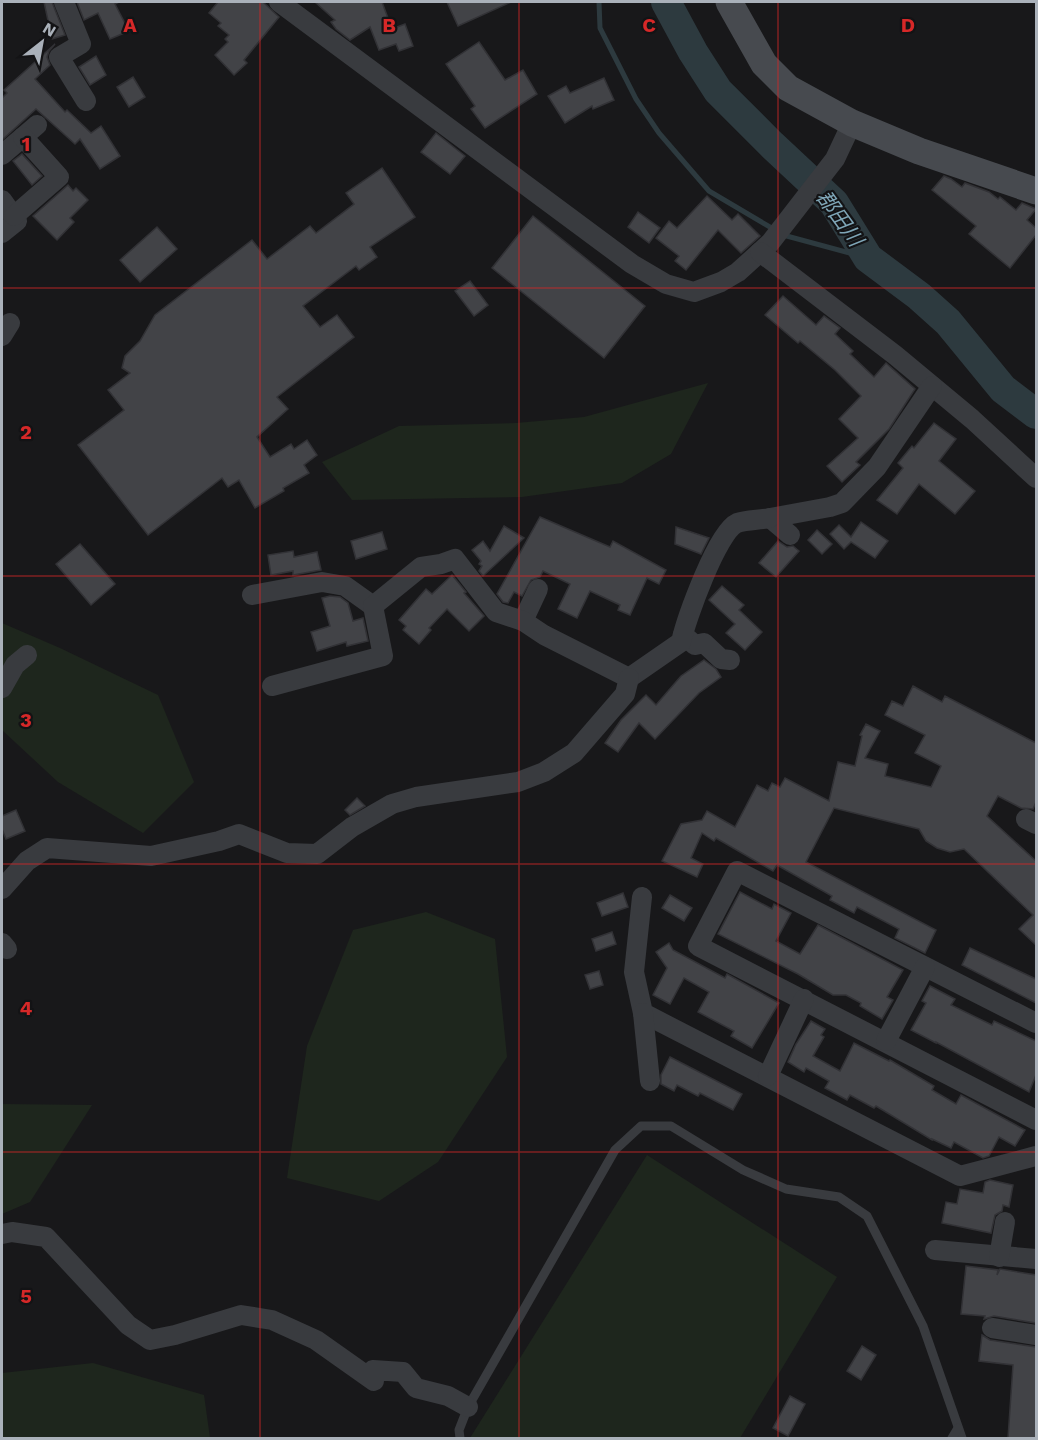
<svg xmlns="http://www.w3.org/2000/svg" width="1038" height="1440" font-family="'Work Sans','Noto Sans JP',sans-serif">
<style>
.green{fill:#1e261d}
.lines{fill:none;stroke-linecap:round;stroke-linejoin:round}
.stream{stroke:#2d3a3f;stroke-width:5}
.river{stroke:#2d3a3f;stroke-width:30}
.building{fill:#424347;stroke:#323236;stroke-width:1.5}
.lane{stroke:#393b3f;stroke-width:9}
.street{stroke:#393b3f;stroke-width:20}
.secondary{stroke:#474a4f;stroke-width:27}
.grid{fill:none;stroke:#d62828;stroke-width:1.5;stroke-opacity:0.55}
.labels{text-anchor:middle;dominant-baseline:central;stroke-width:4.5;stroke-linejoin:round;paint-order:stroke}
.water-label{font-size:21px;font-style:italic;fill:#7fa6b7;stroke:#131315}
.grid-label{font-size:20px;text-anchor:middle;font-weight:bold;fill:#d62828;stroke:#131315;stroke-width:4.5;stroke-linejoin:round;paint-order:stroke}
</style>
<rect width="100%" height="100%" fill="#18181a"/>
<g class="green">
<polygon points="708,383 671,454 622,483 522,497 352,500 322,462 399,426 516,423 584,417"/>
<polygon points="2,623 60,648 158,695 194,782 143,833 58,782 2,730"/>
<polygon points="426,912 495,939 507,1057 438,1162 379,1201 287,1178 307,1046 353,930"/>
<polygon points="2,1104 92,1105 30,1202 2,1214"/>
<polygon points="647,1155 837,1277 740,1438 470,1438"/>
<polygon points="93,1363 204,1395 210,1438 2,1438 2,1373"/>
</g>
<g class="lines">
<g class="stream">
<polyline points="599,2 600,28 636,99 659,133 709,191 775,230"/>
<polyline points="783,235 868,258"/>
</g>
<polyline class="river" points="666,2 693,52 718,91 772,145 834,203 868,258 919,296 948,322 1003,389 1036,414"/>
</g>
<g class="building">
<polygon points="44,2 52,2 65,35 52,39"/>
<polygon points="77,2 119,2 115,4 129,31 110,39 98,13 84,20"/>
<polygon points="218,2 263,2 279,17 244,60 247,63 234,75 215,55 228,42 225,39 229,35 218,26 221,23 209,13"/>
<polygon points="315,2 382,2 392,29 405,24 413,46 399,51 396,44 379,50 370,27 350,40 336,29 331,22 335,20"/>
<polygon points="447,2 511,2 458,26"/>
<polygon points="479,42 505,80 523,70 537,94 485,128 471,109 475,106 446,64"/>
<polygon points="55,44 49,51 47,57 50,65 35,79 65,112 67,110 91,133 101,126 120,156 100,169 80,139 75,144 36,109 2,140 2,98 7,93 4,90"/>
<polygon points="96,56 106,75 90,85 79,67"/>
<polygon points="133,77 145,97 129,107 117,87"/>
<polygon points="604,78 614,100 593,109 592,106 565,123 548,96 566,86 570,93"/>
<polygon points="436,133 465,156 450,174 421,152"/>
<polygon points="22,154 42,176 32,185 13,161"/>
<polygon points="382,168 415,217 370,247 377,257 359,270 356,266 303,306 320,327 337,315 354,337 277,397 288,409 257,437 270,457 291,444 294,449 307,440 317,455 304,465 309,473 283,488 284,491 255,508 239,480 228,487 222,478 148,535 78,445 124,410 108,390 130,373 122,368 125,356 140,341 155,315 252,240 267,259 310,226 316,233 354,204 346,193"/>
<polygon points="944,176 951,179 962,187 965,183 989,192 998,199 1000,197 1016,210 1022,203 1036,209 1027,220 1036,228 1036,235 1010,268 969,234 976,226 932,190"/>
<polygon points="68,185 73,191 76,188 88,200 70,218 74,222 57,240 33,216"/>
<polygon points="707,196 732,220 738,214 760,236 741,253 718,230 686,270 675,261 679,256 656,238 669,221 677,228"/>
<polygon points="638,212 660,228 649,243 628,227"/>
<polygon points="533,216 645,306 604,358 492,268"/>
<polygon points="157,227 177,249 140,282 120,260"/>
<polygon points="470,281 488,305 474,316 455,291"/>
<polygon points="783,296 816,325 824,316 840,328 835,334 853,351 850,354 874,377 886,363 915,389 889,429 856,462 860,465 842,482 827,466 858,438 839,419 861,396 835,370 800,341 798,343 765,315"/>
<polygon points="934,423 956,439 939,461 975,491 955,514 919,484 897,514 877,500 903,468 898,463 912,446 914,448"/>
<polygon points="540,517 610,547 613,541 666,570 659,584 647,578 630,615 618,610 620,605 590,591 577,618 558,609 570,584 543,571 540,577 531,580 522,596 514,592 508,603 503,602 497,594"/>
<polygon points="861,522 888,541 875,558 851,542 844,549 830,534 839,525 851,537"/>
<polygon points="504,526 524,538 483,576 479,571 482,566 479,564 481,561 472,550 483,541 490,551"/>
<polygon points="676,527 709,538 701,554 675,544"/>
<polygon points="817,530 832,544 822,554 808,540"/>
<polygon points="382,532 387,549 356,559 351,541"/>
<polygon points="778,541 787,547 793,546 799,551 776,577 759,563"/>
<polygon points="80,544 115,584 91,605 56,564"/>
<polygon points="293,551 294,557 317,552 321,570 293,575 293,571 271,575 268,555"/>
<polygon points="452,575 466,592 464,593 484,616 469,631 447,609 429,628 431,630 419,644 403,630 406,626 399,620 426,589 432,594"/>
<polygon points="722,586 744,605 739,610 762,632 745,650 726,633 735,624 709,600"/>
<polygon points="330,596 340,597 348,603 353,621 363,618 368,641 347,646 346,642 317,651 311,632 330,626 322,598"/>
<polygon points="704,660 716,669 721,677 699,693 655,739 639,723 618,752 605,743 621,720 646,695 656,705 681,676"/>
<polygon points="913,686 942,702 945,696 1036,743 1036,802 1033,809 1021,808 998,796 987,816 1036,861 1036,945 1019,929 1033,915 964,849 950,852 937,848 926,841 919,829 834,808 806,862 936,930 925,953 895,938 899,929 857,907 854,913 830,900 832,896 777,865 773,871 716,838 714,841 702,833 691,858 703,864 697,877 662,861 681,824 702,820 707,811 735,827 757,785 768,791 772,783 780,787 785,778 829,801 838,762 855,766 862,736 860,735 866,724 880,731 865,758 888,764 885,776 931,787 941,766 915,753 925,735 885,715 892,701 903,706"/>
<polygon points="357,798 365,806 350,815 345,810"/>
<polygon points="16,810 25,831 6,839 2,829 2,816"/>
<polygon points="740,892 772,909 774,904 791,913 776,941 800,954 818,925 903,970 887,997 893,1000 882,1019 860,1006 861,1003 846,995 833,995 798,974 718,934"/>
<polygon points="623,893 628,907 602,916 597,903"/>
<polygon points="670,895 692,908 684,921 662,908"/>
<polygon points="612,932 616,944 596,951 592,939"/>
<polygon points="669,943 673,950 725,978 727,974 779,1003 752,1048 731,1036 734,1031 698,1012 709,992 684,978 670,1004 653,995 667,968 656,952"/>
<polygon points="970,948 1036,979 1036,1003 962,965"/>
<polygon points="599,971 603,985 590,989 585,975"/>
<polygon points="930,986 955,999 951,1005 992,1025 994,1021 1036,1041 1036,1075 1029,1092 936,1042 936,1043 911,1030 926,1003 922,1001"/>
<polygon points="811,1021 825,1029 821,1035 824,1037 813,1056 840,1071 854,1043 889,1061 890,1060 934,1086 932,1090 956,1104 961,1095 1025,1130 1015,1146 999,1137 989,1156 983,1158 954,1142 951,1148 932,1139 932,1140 876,1106 874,1108 850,1095 847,1100 825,1088 829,1081 806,1068 804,1072 788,1062 796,1044"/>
<polygon points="670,1057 742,1094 733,1110 700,1093 698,1096 677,1085 674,1091 661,1084 661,1075"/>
<polygon points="990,1180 1013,1185 1009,1207 1003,1205 1002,1211 995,1215 991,1233 942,1223 946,1202 957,1204 960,1189 983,1193 985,1182"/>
<polygon points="966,1266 998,1270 997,1275 1000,1269 1036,1275 1036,1323 994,1316 984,1319 985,1316 961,1314"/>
<polygon points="982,1335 990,1340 1036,1347 1036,1438 1008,1438 1013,1365 979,1361"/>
<polygon points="862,1346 876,1355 861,1380 847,1371"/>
<polygon points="790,1396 805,1404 788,1436 773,1428"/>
</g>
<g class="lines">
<g class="lane">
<polyline points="460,1438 459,1430 468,1407 615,1150 641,1126 671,1126 743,1170 786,1189 839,1197 867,1216 923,1326 962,1438"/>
<polyline points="952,1438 958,1428"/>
</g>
<g class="street">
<polyline points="64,2 81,44 59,57 86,101"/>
<polyline points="279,2 632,264 666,284 694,292 721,282 738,272 770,243 835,159 852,123"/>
<polyline points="2,155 37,125"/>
<polyline points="2,200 17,221 2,233"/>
<polyline points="14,216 59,177 23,137"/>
<polyline points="760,252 895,355 972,419 1036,478"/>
<polyline points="2,336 10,323"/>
<polyline points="790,535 770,518 830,507 842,503 877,467 932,386"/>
<polyline points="252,595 322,582 345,586 373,606"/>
<polyline points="523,621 538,589"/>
<polyline points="683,635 695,645 704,643 721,659 730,660"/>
<path d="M 272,686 L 383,656 L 373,606 L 421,567 L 441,564 L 455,559 L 496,612 L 523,621 L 544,635 L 629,678 L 681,642 C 686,620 717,532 737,523 C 746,520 760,520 770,518"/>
<polyline points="2,688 15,665 27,655"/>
<polyline points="1026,819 1036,824"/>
<polyline points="2,889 27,861 47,848 151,856 219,841 239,834 287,853 317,854 352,827 392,804 416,797 518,782 544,772 574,753 625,694 629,678"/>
<polyline points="642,897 634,972 643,1013 960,1176 1036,1156"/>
<polyline points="2,943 7,949"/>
<polyline points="643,1013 650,1081"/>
<polyline points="1036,1023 737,871 698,946 1036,1120"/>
<polyline points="886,1041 925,967"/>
<polyline points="768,1076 804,999"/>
<polyline points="2,1234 12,1232 46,1237 128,1325 150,1340 175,1335 241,1315 272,1320 316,1340 374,1381 373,1370 403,1372 416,1388 448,1396 468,1407"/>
<polyline points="935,1250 1036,1259"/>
<polyline points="999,1257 1005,1222"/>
<polyline points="992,1328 1036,1335"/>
</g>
<polyline class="secondary" points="729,2 764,64 788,88 852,123 919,151 1036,191"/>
</g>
<path class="grid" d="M 260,2 L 260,1438M 519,2 L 519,1438M 778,2 L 778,1438M 2,288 L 1036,288M 2,576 L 1036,576M 2,864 L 1036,864M 2,1152 L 1036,1152"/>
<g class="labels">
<g class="water-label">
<text transform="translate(840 218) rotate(54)">郡田川</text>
</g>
</g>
<g class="grid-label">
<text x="130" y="32">A</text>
<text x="389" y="32">B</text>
<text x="649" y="32">C</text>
<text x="908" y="32">D</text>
<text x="26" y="151">1</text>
<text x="26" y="439">2</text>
<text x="26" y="727">3</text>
<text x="26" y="1015">4</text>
<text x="26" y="1303">5</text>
</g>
<rect width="1038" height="1440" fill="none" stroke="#aab1ba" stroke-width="6"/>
<g transform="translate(42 42) rotate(31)" stroke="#131315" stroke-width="4.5" paint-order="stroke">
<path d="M0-4.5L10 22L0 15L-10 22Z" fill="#aab1ba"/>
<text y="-9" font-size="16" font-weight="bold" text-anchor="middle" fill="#aab1ba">N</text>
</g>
</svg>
